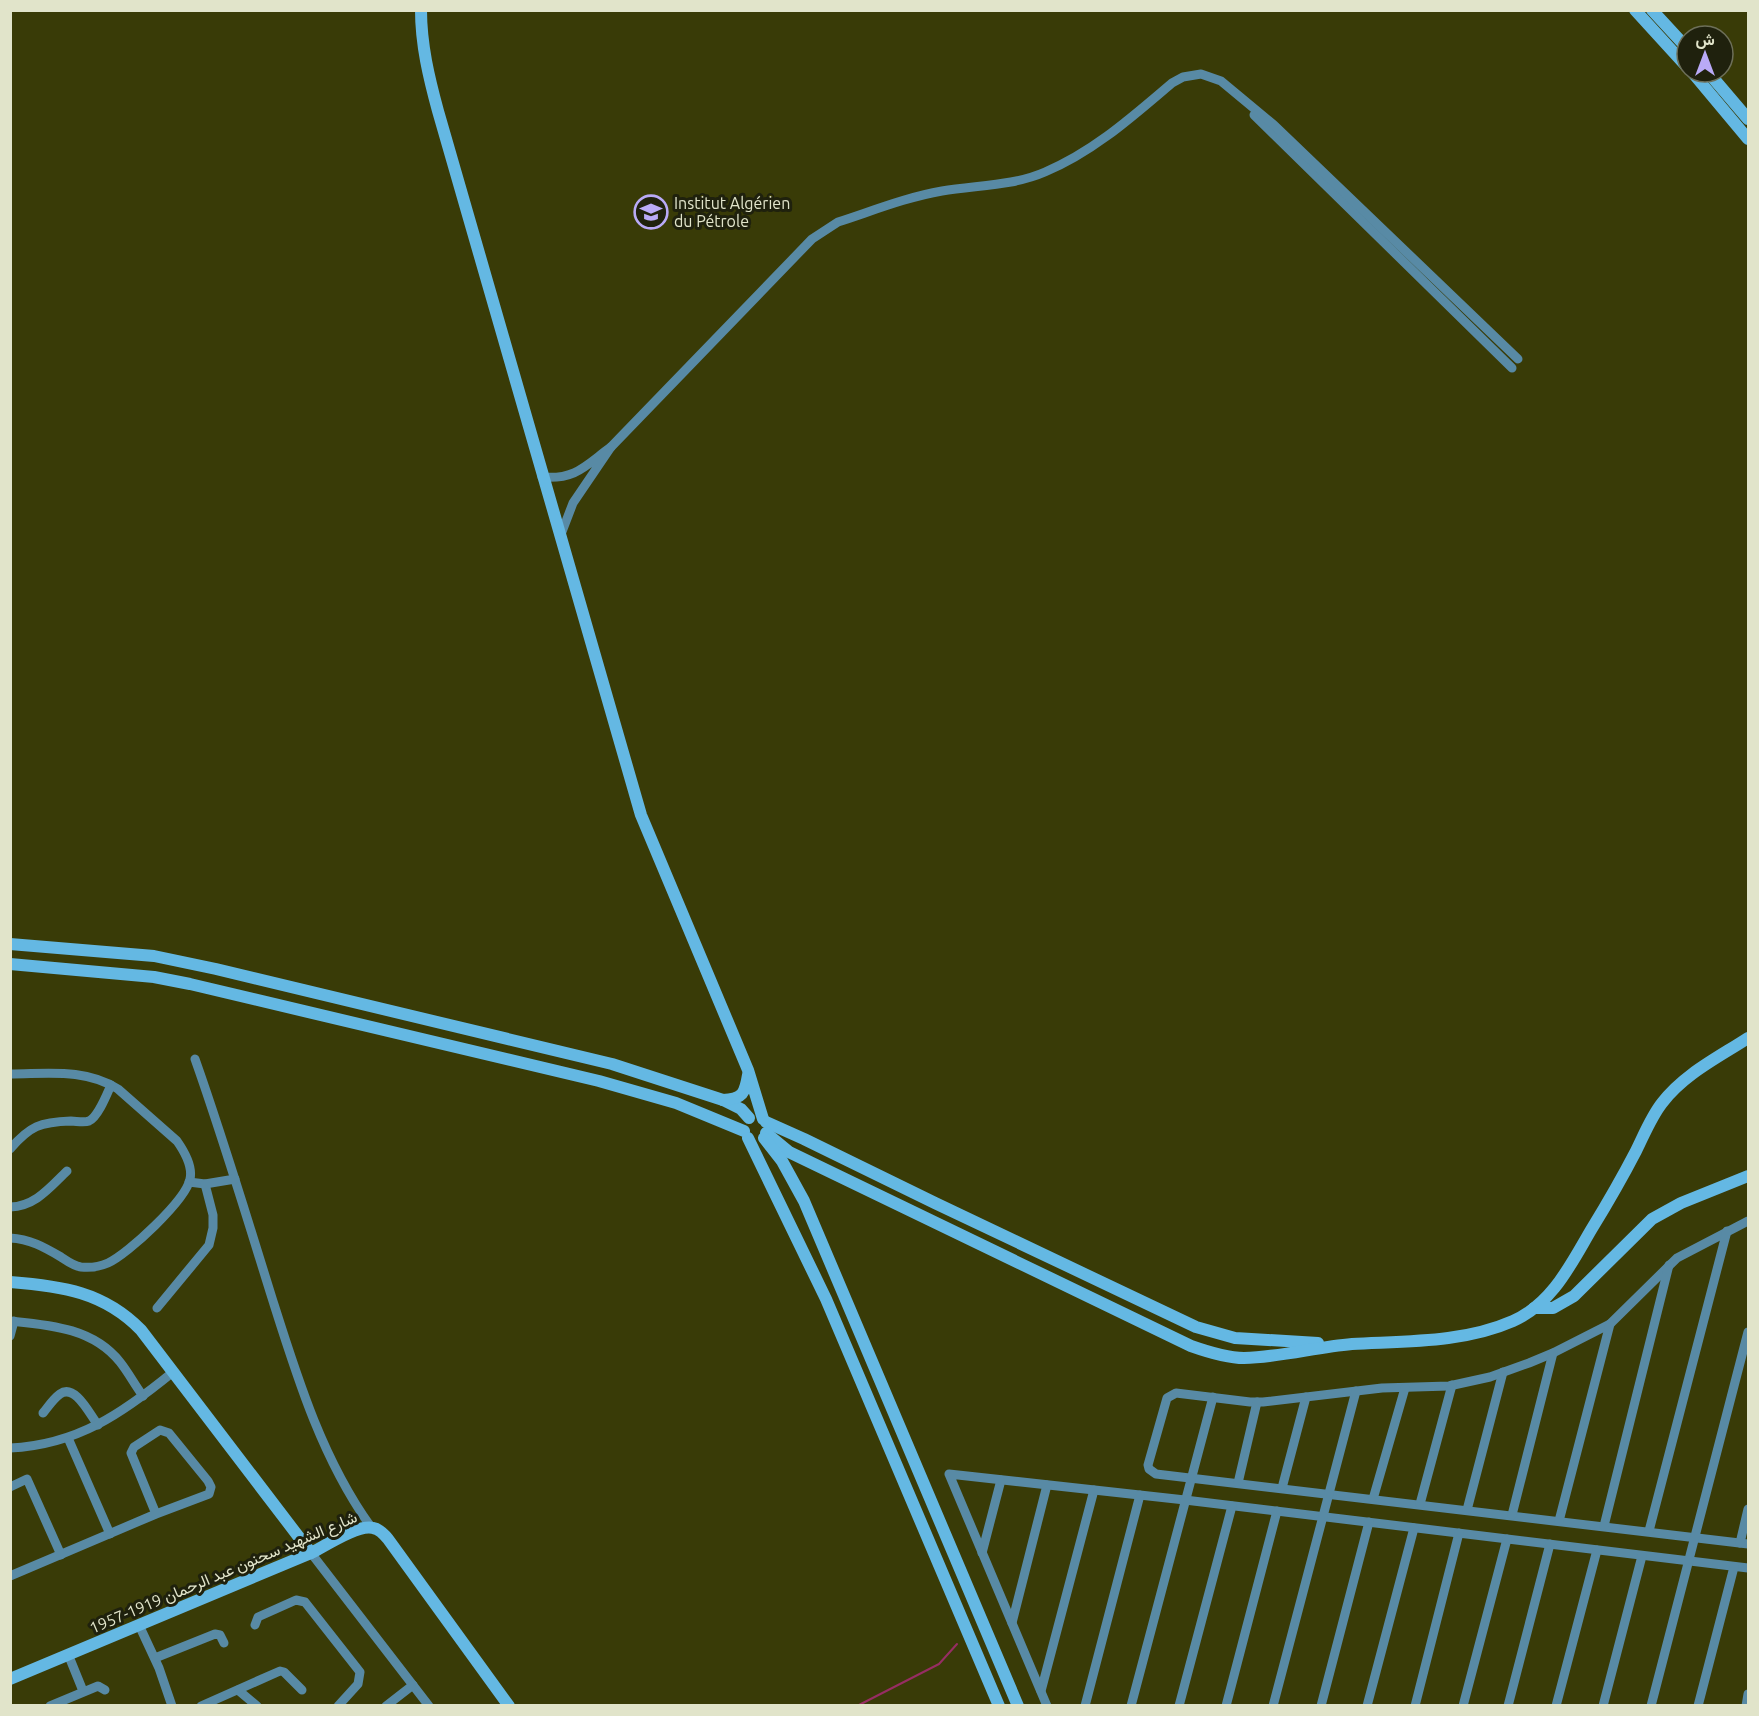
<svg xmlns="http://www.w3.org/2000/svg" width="1759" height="1716" font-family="Ubuntu,Vazirmatn,sans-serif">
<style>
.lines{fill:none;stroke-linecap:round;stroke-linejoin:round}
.stream{stroke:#972d63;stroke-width:2}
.street{stroke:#588aa5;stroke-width:9}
.secondary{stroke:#64b8e3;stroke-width:12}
.labels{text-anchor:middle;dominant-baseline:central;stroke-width:6;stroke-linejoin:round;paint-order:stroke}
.poi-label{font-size:16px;fill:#e1e4ca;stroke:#1f210d;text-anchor:start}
.street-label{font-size:16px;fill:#e1e4ca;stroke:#1f210d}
</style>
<rect width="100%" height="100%" fill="#393b07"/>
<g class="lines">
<polyline class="stream" points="857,1706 939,1664 957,1644"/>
<g class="street">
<polyline points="1254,115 1512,368"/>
<path d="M 611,447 L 812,239 L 838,222 C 872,211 907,197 942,191 C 977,185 1013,186 1045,172 C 1093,152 1132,117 1172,83 L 1183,77 L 1201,74 L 1221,81 L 1274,125 L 1518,359"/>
<path d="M 542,477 C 576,480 586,465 611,447 L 573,503 L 560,537"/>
<path d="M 195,1059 C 223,1138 247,1218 272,1298 C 297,1377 322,1459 371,1527"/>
<path d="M 10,1074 C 48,1074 84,1068 118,1089 L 177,1141 C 184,1151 193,1166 190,1179 C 186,1200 128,1254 108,1263 C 101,1266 90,1268 81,1267 C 74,1266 67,1261 61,1257 C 44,1247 30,1239 10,1238"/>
<path d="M 10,1149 C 30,1126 40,1122 71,1121 C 76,1121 84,1123 89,1121 C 98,1117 107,1094 111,1085"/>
<polyline points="189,1182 205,1184 235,1179"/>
<path d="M 10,1207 C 36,1206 50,1187 67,1171"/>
<polyline points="1748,1221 1677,1258 1610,1324 1553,1353 1529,1363 1490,1377 1449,1386 1382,1388 1263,1402 1250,1402 1176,1393 1167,1398 1148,1465 1149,1469 1156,1474 1748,1544"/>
<polyline points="157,1308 209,1245 213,1228 213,1215 205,1184"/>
<path d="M 10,1321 C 50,1325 93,1328 120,1362 C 128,1372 135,1385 143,1396"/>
<polyline points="10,1336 14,1321"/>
<path d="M 43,1413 C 48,1407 53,1399 60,1394 C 75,1383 90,1415 98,1425"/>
<polyline points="68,1438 110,1534"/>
<path d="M 10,1448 C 77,1445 123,1413 173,1372"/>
<polyline points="1238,1483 1257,1402"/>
<polyline points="10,1487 27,1479 61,1555"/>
<polyline points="1282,1488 1306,1397"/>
<polyline points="1373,1499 1405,1388"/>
<polyline points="1420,1504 1452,1385"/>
<polyline points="1467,1510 1503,1372"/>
<polyline points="1512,1515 1553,1353"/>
<polyline points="1559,1521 1610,1324"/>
<polyline points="1604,1526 1669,1265"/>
<polyline points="1649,1531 1727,1231"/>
<polyline points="1740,1543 1748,1509"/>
<polyline points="311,1553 429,1706"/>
<polyline points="982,1553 1001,1480"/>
<polyline points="10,1576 156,1514 209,1494 211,1487 208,1481 169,1433 160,1430 134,1447 131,1453 156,1514"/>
<polyline points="1012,1623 1047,1485"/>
<polyline points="139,1625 159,1668 172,1706"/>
<polyline points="255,1625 258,1617 296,1600 305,1602 360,1672 358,1684 338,1706"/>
<polyline points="68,1654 83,1691"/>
<polyline points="155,1658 215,1634 220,1635 224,1643"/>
<polyline points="238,1690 257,1706"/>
<polyline points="1041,1691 1094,1490"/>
<polyline points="50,1706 98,1686 105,1690"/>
<polyline points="201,1706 280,1671 284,1672 302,1690"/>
<polyline points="386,1706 413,1685"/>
<polyline points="1047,1706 949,1474 1185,1500 1748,1568"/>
<polyline points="1085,1706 1140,1495"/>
<polyline points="1131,1706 1213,1397"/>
<polyline points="1179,1706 1232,1506"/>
<polyline points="1226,1706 1277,1511"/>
<polyline points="1273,1706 1356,1391"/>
<polyline points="1321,1706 1369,1522"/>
<polyline points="1367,1706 1414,1528"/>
<polyline points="1415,1706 1459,1533"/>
<polyline points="1463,1706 1507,1539"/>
<polyline points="1508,1706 1550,1544"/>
<polyline points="1556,1706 1597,1550"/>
<polyline points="1603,1706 1642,1556"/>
<polyline points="1651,1706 1748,1332"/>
<polyline points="1698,1706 1734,1567"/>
<polyline points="1746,1706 1748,1694"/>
</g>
<g class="secondary">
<path d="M 421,10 C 421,45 429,78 438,111 L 641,815 L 748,1070 L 763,1119"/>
<polyline points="1635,10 1687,67"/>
<polyline points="1652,10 1687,48"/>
<polyline points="1692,72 1748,139"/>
<polyline points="1708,72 1748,119"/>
<polyline points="10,944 154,956 216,969 612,1064 723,1100 741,1109 749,1118"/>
<polyline points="10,964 154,977 190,984 599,1081 676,1103 744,1131"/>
<path d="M 723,1100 C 743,1099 745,1093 748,1075"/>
<polyline points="766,1122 804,1139 935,1203 1196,1327 1235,1338 1318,1343"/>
<path d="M 766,1133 L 789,1152 L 1191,1346 C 1208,1352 1227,1358 1244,1358 C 1281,1357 1316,1347 1352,1344 C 1406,1341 1463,1343 1513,1321 C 1552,1304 1571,1264 1591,1230 C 1607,1204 1622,1178 1636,1151 C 1644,1135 1651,1117 1662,1103 C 1684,1074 1719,1057 1748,1038"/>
<polyline points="748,1138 826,1299 999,1706"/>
<polyline points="764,1138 782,1161 804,1201 1018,1706"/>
<path d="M 10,1282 C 62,1286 104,1292 141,1330 L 311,1553"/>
<polyline points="1534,1308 1553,1308 1574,1296 1652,1219 1681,1203 1748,1176"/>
<path d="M 10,1679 L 311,1553 C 325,1546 358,1524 373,1528 C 379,1529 384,1534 388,1539 L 509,1706"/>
</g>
</g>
<defs>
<g id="university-ring" transform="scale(1.725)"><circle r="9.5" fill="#1f210d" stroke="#b9aaf7" stroke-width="1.5"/><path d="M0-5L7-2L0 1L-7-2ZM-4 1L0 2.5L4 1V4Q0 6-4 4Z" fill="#b9aaf7"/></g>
</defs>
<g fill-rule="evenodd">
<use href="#university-ring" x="651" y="212"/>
</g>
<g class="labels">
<g class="poi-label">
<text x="674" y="203">Institut Algérien<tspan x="674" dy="18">du Pétrole</tspan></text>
</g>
<g class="street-label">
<text transform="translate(223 1572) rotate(-23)">شارع الشهيد سحنون عبد الرحمان 1919-1957</text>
</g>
</g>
<rect width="1759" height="1716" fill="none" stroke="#e1e4ca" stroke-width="24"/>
<g transform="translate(1705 54)"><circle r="28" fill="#1f210d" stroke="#6d6f59" stroke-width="1.5"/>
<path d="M0-4.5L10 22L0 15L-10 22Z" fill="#b9aaf7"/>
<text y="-9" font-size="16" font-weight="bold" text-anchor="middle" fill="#e1e4ca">ش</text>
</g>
</svg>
